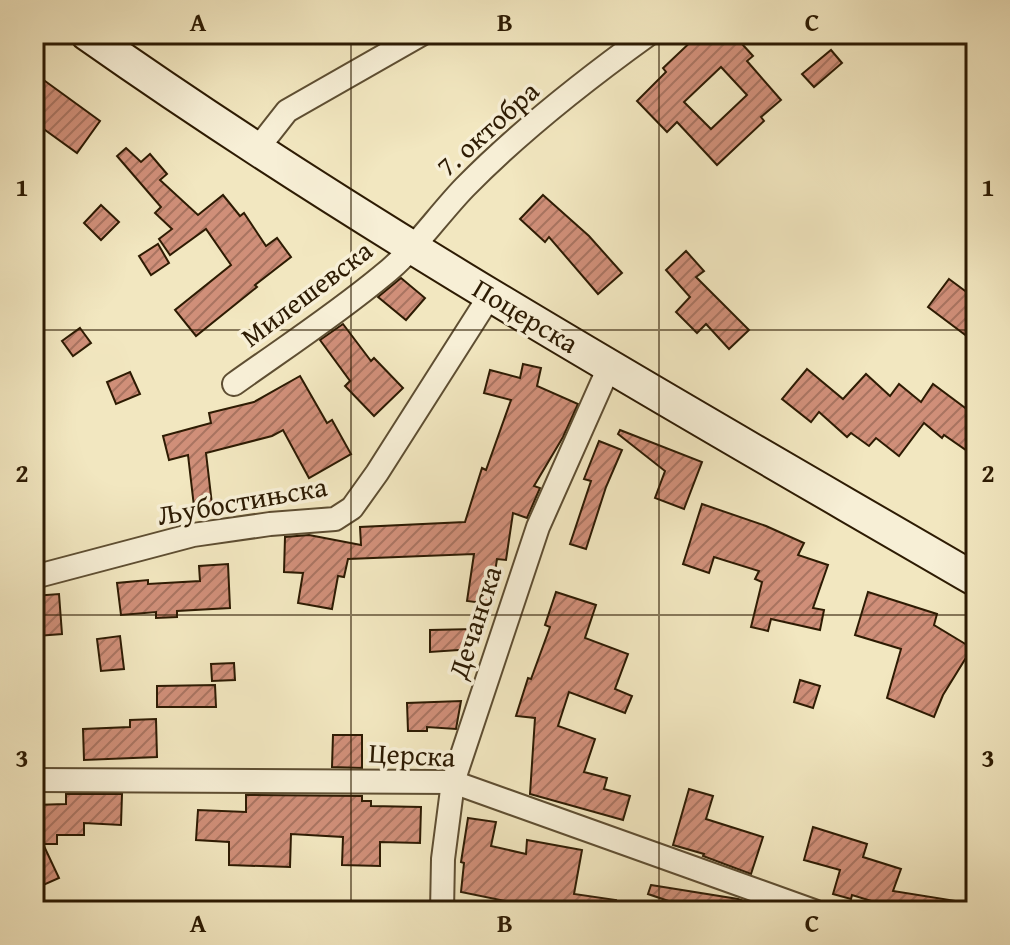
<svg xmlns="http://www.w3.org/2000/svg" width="1010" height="945" font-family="'Gentium Book Plus',serif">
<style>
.building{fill:url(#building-hatch);stroke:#2d1b03;stroke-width:2;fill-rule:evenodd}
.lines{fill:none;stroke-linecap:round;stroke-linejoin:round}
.street-casing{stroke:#5e4e32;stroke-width:26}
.secondary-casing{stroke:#2d1b03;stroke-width:36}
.street{stroke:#f7efd6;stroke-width:22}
.secondary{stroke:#f7efd6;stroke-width:32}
.grid{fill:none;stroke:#2d1b03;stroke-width:2;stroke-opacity:0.55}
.labels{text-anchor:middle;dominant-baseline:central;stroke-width:7;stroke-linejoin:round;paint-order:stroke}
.street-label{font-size:28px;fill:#2d1b03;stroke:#f7efd6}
.neatline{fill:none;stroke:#2d1b03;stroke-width:3}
.grid-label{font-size:26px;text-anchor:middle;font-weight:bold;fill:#2d1b03}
</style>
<defs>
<pattern id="building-hatch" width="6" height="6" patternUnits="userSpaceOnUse" patternTransform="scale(2)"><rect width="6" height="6" fill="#d08f79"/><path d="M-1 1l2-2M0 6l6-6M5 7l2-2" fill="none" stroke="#a97461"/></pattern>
</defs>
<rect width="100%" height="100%" fill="#f2e7c0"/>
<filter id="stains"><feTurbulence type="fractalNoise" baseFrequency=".0025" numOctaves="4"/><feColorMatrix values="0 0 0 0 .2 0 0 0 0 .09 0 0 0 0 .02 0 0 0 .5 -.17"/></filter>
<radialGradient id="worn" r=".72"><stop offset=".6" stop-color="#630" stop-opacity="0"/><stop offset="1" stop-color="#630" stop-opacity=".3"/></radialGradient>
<g class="building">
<path d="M 699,34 L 756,34 L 743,45 L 753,56 L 747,61 L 781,100 L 761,117 L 764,121 L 717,165 L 677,122 L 667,132 L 637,101 L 666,72 L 663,68 ZM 721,67 L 747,95 L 711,129 L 684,102 Z"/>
<polygon points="831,50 842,63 814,87 802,74"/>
<polygon points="34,73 100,121 77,153 34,122"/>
<polygon points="126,148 141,162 150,154 167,174 160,180 198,215 223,195 240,216 244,213 266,246 277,238 291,257 255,285 257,287 196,336 175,310 231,265 206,229 170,255 159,239 172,229 155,213 161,207 117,156"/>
<polygon points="543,195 589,236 622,273 598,294 549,237 545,242 520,219"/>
<polygon points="101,205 119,222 101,240 84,223"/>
<polygon points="158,244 169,263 151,275 139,256"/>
<polygon points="686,251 704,271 696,277 749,330 729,349 706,324 697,333 676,312 690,297 666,270"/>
<polygon points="401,278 425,298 406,320 378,297"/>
<polygon points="949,279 976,299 976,343 928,307"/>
<polygon points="343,324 371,361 374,358 403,388 374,416 345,386 350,381 320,340"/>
<polygon points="80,328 91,343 73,356 62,341"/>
<polygon points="523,364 541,368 537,386 578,404 563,437 534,486 540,488 527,518 513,513 506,560 497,559 490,604 467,601 474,554 348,559 344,577 338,576 332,609 298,603 303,573 284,572 285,537 309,535 361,545 360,527 465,522 482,468 486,470 511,400 484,393 490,370 520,378"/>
<polygon points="807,369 843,399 866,374 890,396 899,384 921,402 933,384 976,416 976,457 944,435 942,438 924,423 899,456 876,438 869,446 851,433 847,437 819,412 811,422 782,399"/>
<polygon points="130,372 140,394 116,404 107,382"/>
<polygon points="300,376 327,423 332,420 351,454 309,478 283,430 272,436 206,453 213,513 195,515 188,455 169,460 163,436 211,423 209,413 254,402"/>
<polygon points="620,430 702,462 684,509 655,498 665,471 618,434"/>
<polygon points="599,441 622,450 606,487 586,549 570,544 591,481 584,479"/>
<polygon points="702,504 766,526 804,543 798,555 828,565 813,608 824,610 820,630 771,619 768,631 751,627 762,582 755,579 759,571 714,557 709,573 683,564"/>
<polygon points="228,564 230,608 177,611 177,617 156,618 156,612 121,615 117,583 148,580 148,584 200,581 199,566"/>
<polygon points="556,592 596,605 585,638 628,654 615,689 632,696 625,713 569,692 558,726 595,739 584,772 607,778 604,789 630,796 623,820 530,794 535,718 516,716 528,678 531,679 550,627 545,625"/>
<polygon points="868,592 937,614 934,625 972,648 943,695 934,717 887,698 901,649 855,635"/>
<polygon points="59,594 62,634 37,636 34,596"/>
<polygon points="475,629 473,649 430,652 430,630"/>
<polygon points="120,636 124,669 101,671 97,639"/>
<polygon points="234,663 235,680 212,681 211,664"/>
<polygon points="800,680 820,686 813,708 794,702"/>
<polygon points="215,685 216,707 157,707 157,686"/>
<polygon points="461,701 456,729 427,727 427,731 408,731 407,703"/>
<polygon points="156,719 157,757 84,760 83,729 130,727 130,720"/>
<polygon points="333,735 362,735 362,768 332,767"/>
<polygon points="689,789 713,796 706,819 763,837 751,874 703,856 704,854 673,845"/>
<polygon points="66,794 122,794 121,825 84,823 84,835 57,835 57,844 43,844 59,878 41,886 34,871 34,805 66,804"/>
<polygon points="246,795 362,796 362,801 371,801 371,806 421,807 420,843 380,842 380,866 342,865 343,837 291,834 290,867 229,865 229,842 196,840 198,810 246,812"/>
<polygon points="468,818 496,822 491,846 526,854 527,840 582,850 574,894 616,900 615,911 515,911 515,903 461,892 464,863 461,862"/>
<polygon points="813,827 867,844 863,857 901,869 893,891 956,901 955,911 904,911 852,895 851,899 833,894 840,870 804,860"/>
<polygon points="651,885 738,899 752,904 751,911 698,911 648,894"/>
</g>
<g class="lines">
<g class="street-casing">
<g id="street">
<polyline points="258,148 287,111 422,34"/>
<path d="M 234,384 C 283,349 335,315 382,276 C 414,251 437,216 465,187 C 521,130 585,80 649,34"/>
<polyline points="34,577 193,535 270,524 335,519 352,508 377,473 491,294"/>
<polyline points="34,780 453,782 814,911"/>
<polyline points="442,911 443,859 453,782 538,527 610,365"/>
</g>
</g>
<g class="secondary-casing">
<path id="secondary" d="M 87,34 C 371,234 676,405 976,580"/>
</g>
<use href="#street" class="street"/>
<use href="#secondary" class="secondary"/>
</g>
<path class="grid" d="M 351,34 L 351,911M 659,34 L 659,911M 34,330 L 976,330M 34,615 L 976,615"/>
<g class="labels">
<g class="street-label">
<text transform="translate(487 128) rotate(-42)">7. октобра</text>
<text transform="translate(306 293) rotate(-37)">Милешевска</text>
<text transform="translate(526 315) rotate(31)">Поцерска</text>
<text transform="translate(242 500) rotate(-10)">Љубостињска</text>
<text transform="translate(474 622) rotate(-72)">Дечанска</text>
<text transform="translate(412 754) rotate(3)">Церска</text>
</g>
</g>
<rect width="1010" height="945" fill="none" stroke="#f2e7c0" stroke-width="88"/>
<rect x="44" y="44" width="922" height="857" class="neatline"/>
<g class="grid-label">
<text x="198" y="31">A</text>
<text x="505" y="31">B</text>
<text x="812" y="31">C</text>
<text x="22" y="196">1</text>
<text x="988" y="196">1</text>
<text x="22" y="482">2</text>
<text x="988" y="482">2</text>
<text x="22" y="767">3</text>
<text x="988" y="767">3</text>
<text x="198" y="932">A</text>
<text x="505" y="932">B</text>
<text x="812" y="932">C</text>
</g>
<rect width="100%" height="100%" filter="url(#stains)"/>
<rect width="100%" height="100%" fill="url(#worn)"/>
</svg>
